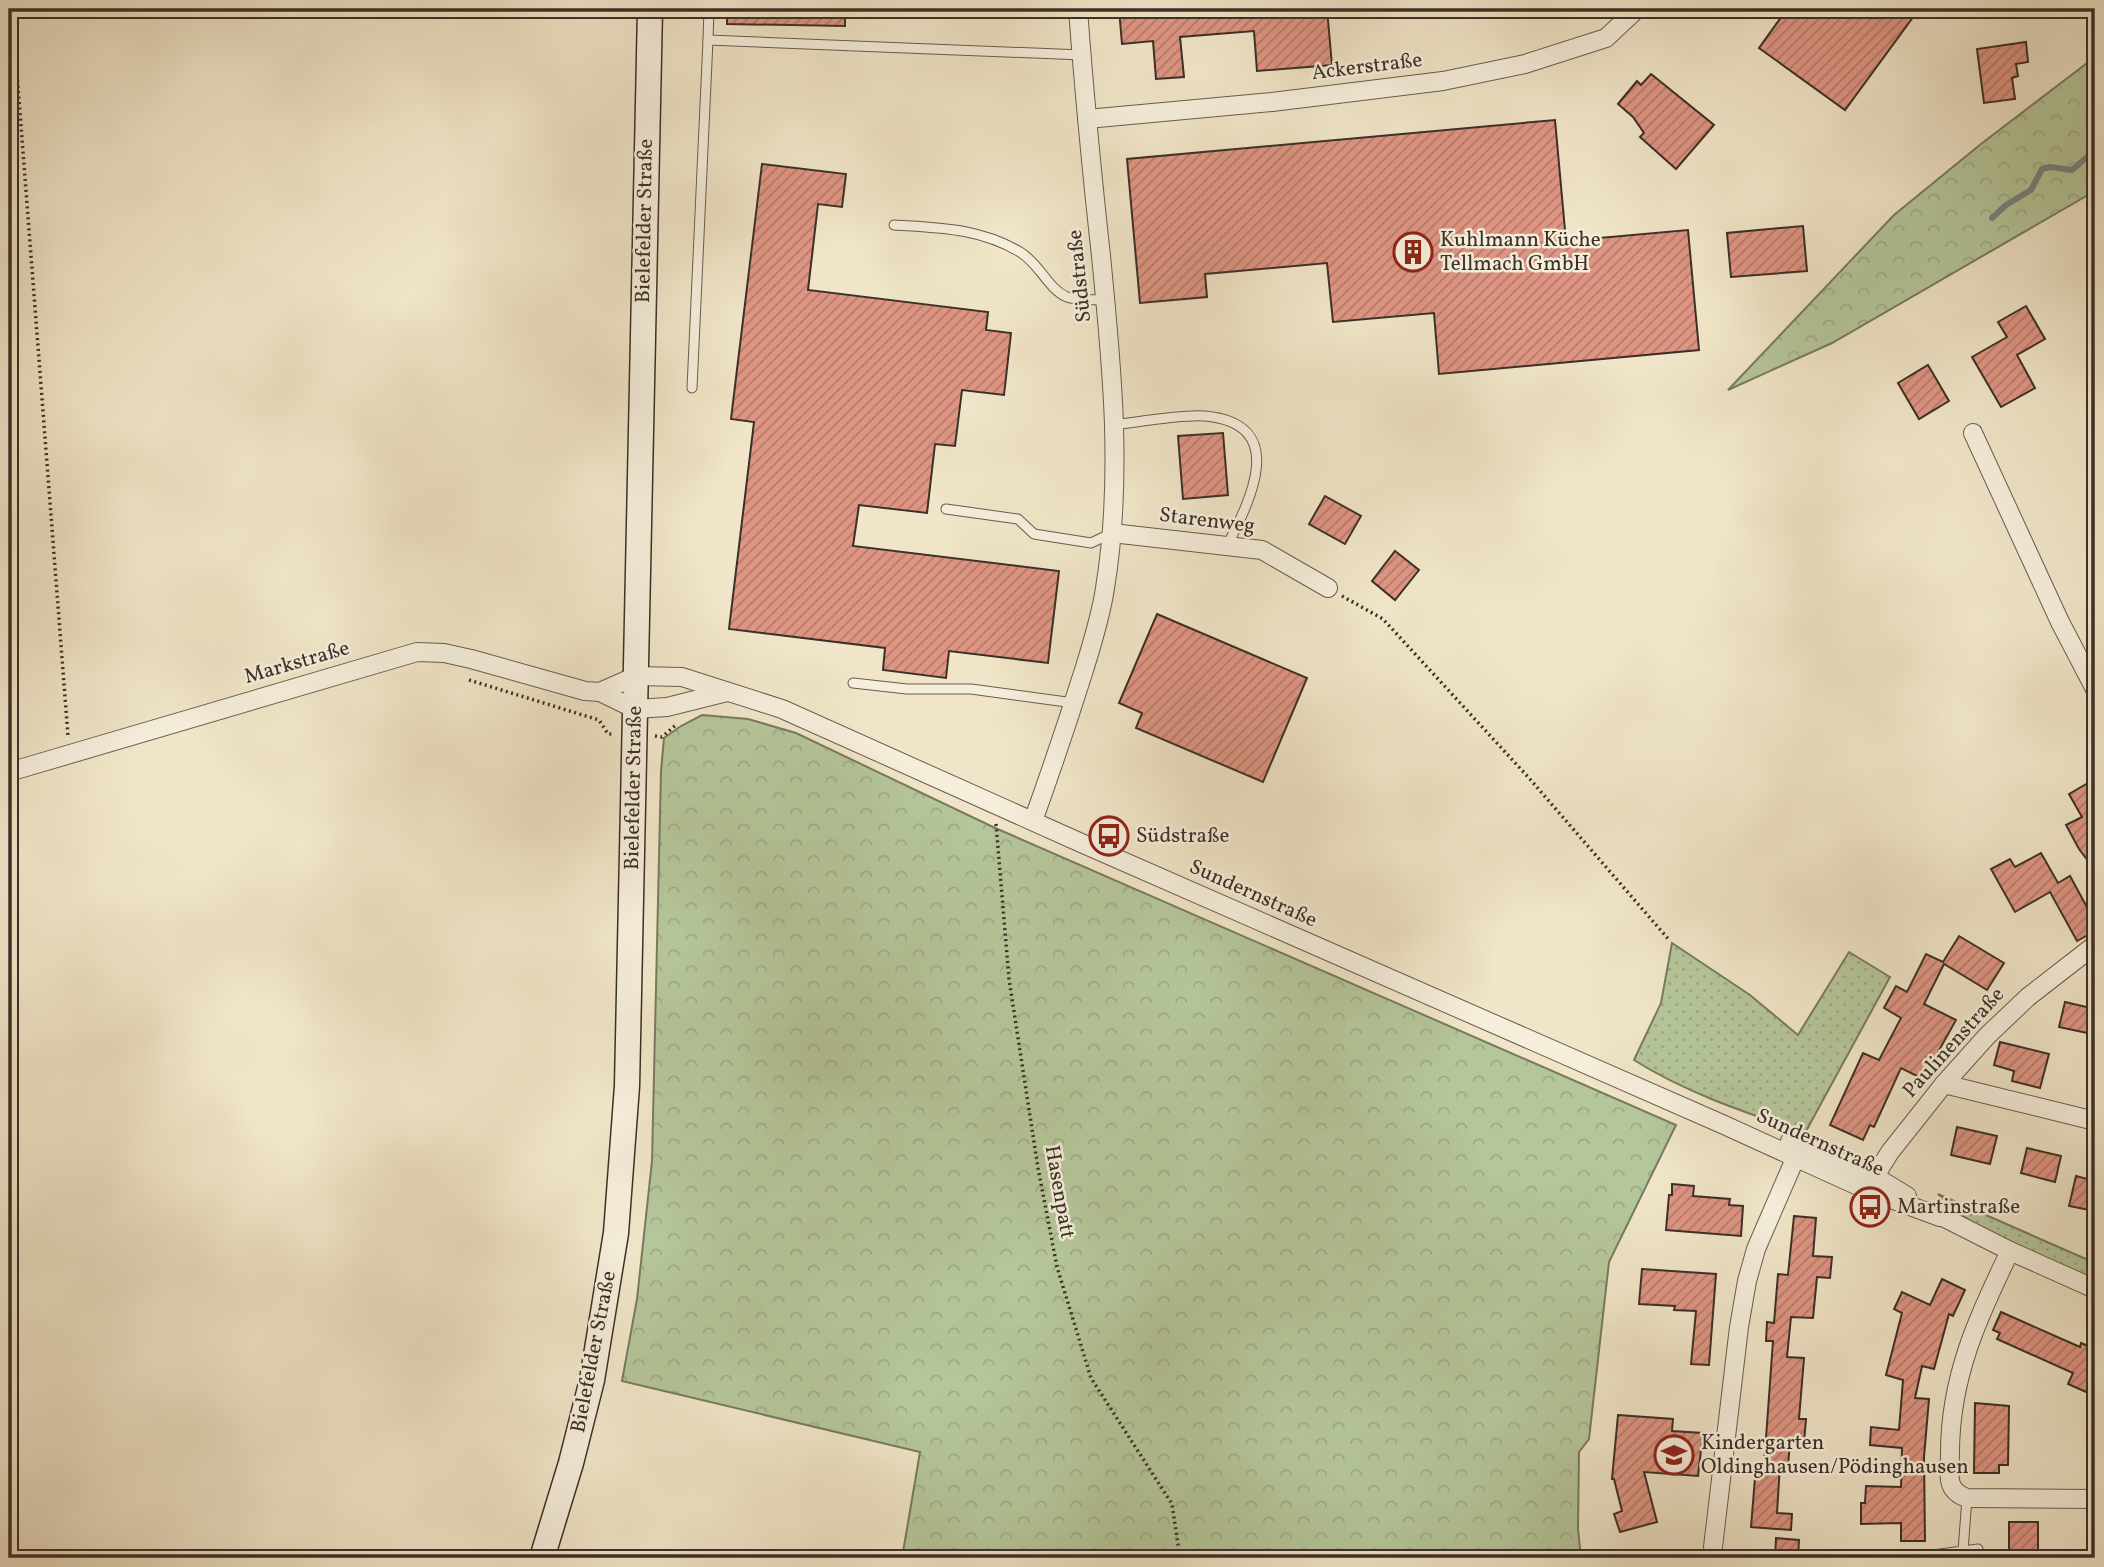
<svg xmlns="http://www.w3.org/2000/svg" width="2104" height="1567" font-family="Vollkorn,serif">
<style>
.grass{fill:url(#grass-dots);stroke:#787a60;stroke-width:2}
.forest{fill:url(#forest-crowns);stroke:#787a60;stroke-width:2}
.lines{fill:none;stroke-linecap:round;stroke-linejoin:round}
.stream{stroke:#768481;stroke-width:6}
.building{fill:url(#building-hatch);stroke:#3c2f27;stroke-width:2}
.service-casing{stroke:#695c4f;stroke-width:11}
.minor-casing{stroke:#695c4f;stroke-width:20}
.secondary-casing{stroke:#3c2f27;stroke-width:27}
.path{stroke:#3c2f27;stroke-width:3.5;stroke-dasharray:2 3.5;stroke-linecap:butt}
.service{stroke:#f5eedb;stroke-width:9}
.minor{stroke:#f5eedb;stroke-width:18}
.secondary{stroke:#f5eedb;stroke-width:24}
.labels{text-anchor:middle;dominant-baseline:central;stroke-width:5;stroke-linejoin:round;paint-order:stroke}
.street-label{font-size:21px;fill:#3c2f27;stroke:#f5eedb}
.poi-label{font-size:21px;fill:#3c2f27;stroke:#f5eedb;text-anchor:start}
</style>
<defs>
<pattern id="grass-dots" width="8" height="8" patternUnits="userSpaceOnUse" patternTransform="scale(1.75)"><rect width="8" height="8" fill="#b5c69a"/><path d="M2 2h.1M6 6h.1" fill="none" stroke="#9daa85" stroke-width="1.8" stroke-linecap="round"/></pattern>
<pattern id="forest-crowns" width="20" height="18" patternUnits="userSpaceOnUse" patternTransform="scale(1.75)"><rect width="20" height="18" fill="#b5c69a"/><path d="M2 6a3 3 0 1 1 6 0M12 15a3 3 0 1 1 6 0" fill="none" stroke="#9daa85"/></pattern>
<pattern id="building-hatch" width="6" height="6" patternUnits="userSpaceOnUse" patternTransform="scale(1.75)"><rect width="6" height="6" fill="#df9583"/><path d="M-1 1l2-2M0 6l6-6M5 7l2-2" fill="none" stroke="#b67a6b"/></pattern>
</defs>
<rect width="100%" height="100%" fill="#f0e5c8"/>
<filter id="stains"><feTurbulence type="fractalNoise" baseFrequency=".00286" numOctaves="4"/><feColorMatrix values="0 0 0 0 .2 0 0 0 0 .09 0 0 0 0 .02 0 0 0 .5 -.17"/></filter>
<radialGradient id="worn" r=".72"><stop offset=".6" stop-color="#630" stop-opacity="0"/><stop offset="1" stop-color="#630" stop-opacity=".3"/></radialGradient>
<g class="grass">
<path d="M 1672,943 L 1750,995 L 1798,1035 L 1849,952 L 1890,977 L 1805,1133 C 1747,1113 1686,1093 1634,1060 L 1661,1003 Z"/>
<path d="M 1938,1194 L 2095,1263 L 2095,1280 C 2041,1257 1980,1238 1938,1194 Z"/>
</g>
<g class="forest">
<polygon points="2095,57 2095,191 1832,343 1728,390 1894,215 1981,144"/>
<polygon points="702,715 748,719 796,733 993,827 1676,1125 1609,1262 1589,1439 1579,1452 1578,1529 1581,1558 902,1558 920,1452 622,1381 637,1299 652,1161 661,771 664,738 681,726"/>
</g>
<g class="lines">
<polyline class="stream" points="1992,218 2006,205 2031,190 2042,169 2050,167 2072,170 2095,150"/>
</g>
<g class="building">
<polygon points="727,9 845,9 845,26 727,24"/>
<polygon points="1119,9 1327,9 1332,65 1257,71 1254,31 1180,37 1184,77 1156,79 1153,41 1122,44"/>
<polygon points="1787,9 1919,9 1845,110 1759,48"/>
<polygon points="2026,42 2028,62 2016,64 2018,76 2012,78 2015,99 1984,103 1977,49"/>
<polygon points="1651,74 1714,125 1676,169 1640,137 1644,133 1633,117 1618,104 1637,81 1641,85"/>
<polygon points="1555,120 1566,241 1688,230 1699,350 1439,374 1434,313 1333,322 1327,263 1205,274 1207,297 1140,303 1127,159"/>
<polygon points="762,164 846,174 842,207 818,204 808,290 988,312 986,330 1011,333 1004,395 962,390 955,446 935,444 927,513 859,505 853,546 1059,571 1048,663 949,651 946,678 883,670 885,648 729,629 754,422 731,419"/>
<polygon points="1803,226 1807,271 1731,277 1727,233"/>
<polygon points="2026,306 2045,339 2017,355 2035,388 2001,407 1972,357 2007,337 1998,322"/>
<polygon points="1928,365 1949,401 1919,419 1898,383"/>
<polygon points="1223,433 1228,495 1183,499 1178,436"/>
<polygon points="1325,496 1361,516 1345,544 1309,524"/>
<polygon points="1395,551 1419,570 1395,600 1372,581"/>
<polygon points="1157,614 1307,678 1263,782 1136,728 1142,713 1119,703"/>
<polygon points="2095,779 2095,870 2079,849 2066,825 2082,817 2069,794"/>
<polygon points="2041,853 2058,883 2070,876 2095,922 2095,931 2077,941 2050,892 2015,912 1991,869 2010,859 2015,867"/>
<polygon points="1959,936 2004,963 1987,990 1944,964 1924,1004 1956,1020 1923,1079 1901,1068 1874,1127 1870,1125 1863,1140 1830,1125 1863,1053 1879,1060 1901,1018 1884,1008 1896,986 1907,992 1926,954 1943,962"/>
<polygon points="2065,1002 2095,1009 2092,1034 2059,1027"/>
<polygon points="2000,1042 2049,1054 2040,1088 2012,1081 2014,1071 1994,1065"/>
<polygon points="1957,1127 1997,1136 1990,1164 1951,1155"/>
<polygon points="2027,1148 2061,1156 2055,1182 2021,1173"/>
<polygon points="2076,1176 2095,1181 2095,1211 2069,1206"/>
<polygon points="1672,1184 1694,1186 1693,1196 1730,1199 1729,1205 1743,1206 1741,1236 1666,1230 1669,1195 1672,1195"/>
<polygon points="1794,1216 1816,1218 1813,1256 1832,1257 1830,1278 1817,1277 1813,1318 1791,1317 1787,1357 1804,1358 1799,1419 1806,1419 1804,1443 1790,1442 1788,1466 1780,1465 1777,1513 1792,1514 1791,1530 1751,1527 1755,1478 1761,1479 1765,1452 1773,1341 1766,1341 1767,1322 1774,1323 1778,1274 1788,1275"/>
<polygon points="1642,1269 1716,1274 1709,1365 1691,1364 1696,1311 1674,1310 1675,1306 1639,1304"/>
<polygon points="1942,1279 1965,1290 1953,1316 1949,1314 1934,1369 1922,1366 1915,1398 1929,1399 1924,1457 1925,1541 1901,1541 1901,1523 1861,1524 1861,1503 1865,1503 1866,1486 1901,1487 1902,1448 1870,1445 1871,1427 1899,1430 1903,1380 1886,1375 1902,1313 1894,1309 1902,1292 1930,1305"/>
<polygon points="2001,1312 2080,1347 2081,1343 2095,1349 2095,1396 2068,1384 2073,1373 1997,1339 2000,1333 1993,1330"/>
<polygon points="1975,1403 2009,1406 2008,1465 1999,1465 1999,1473 1974,1473"/>
<polygon points="1618,1415 1673,1419 1672,1431 1703,1433 1698,1476 1644,1472 1657,1522 1620,1532 1614,1514 1622,1511 1614,1479 1612,1479"/>
<rect x="2009" y="1522" width="29" height="36"/>
<polygon points="1776,1538 1799,1540 1798,1558 1775,1558"/>
</g>
<g class="lines">
<g class="service-casing">
<g id="service">
<polyline points="708,40 709,9"/>
<path d="M 894,225 C 940,228 979,228 1020,252 C 1040,264 1048,289 1067,297 C 1078,301 1094,299 1105,300"/>
<polyline points="692,388 708,40 1082,55"/>
<path d="M 1114,425 C 1139,422 1182,414 1205,416 C 1289,424 1251,499 1227,546"/>
<polyline points="946,509 1018,519 1034,534 1091,543 1110,534"/>
<polyline points="853,683 907,689 971,689 1074,703"/>
<polyline points="1963,1551 1978,1549 1978,1558"/>
<polyline points="1910,1558 1963,1551 1967,1498"/>
</g>
</g>
<g class="minor-casing">
<g id="minor">
<polyline points="1087,119 1272,102 1443,81 1525,64 1606,38 1637,9"/>
<polyline points="1973,433 2060,622 2095,689"/>
<polyline points="1112,533 1262,550 1328,588"/>
<polyline points="600,692 636,676 682,677 782,709 1079,842 1722,1124 1867,1190 1940,1217"/>
<polyline points="9,772 417,652 444,653 471,659 585,691 600,692 635,709 667,707 727,692"/>
<path d="M 1033,821 C 1051,771 1068,721 1084,670 C 1092,644 1101,616 1105,588 C 1123,478 1112,366 1101,256 C 1092,174 1084,91 1078,9"/>
<polyline points="1944,1084 2095,1121"/>
<polyline points="1790,1141 1874,1176 1907,1196"/>
<polyline points="1870,1184 1890,1152 1944,1084 1987,1036 2028,997 2095,945"/>
<polyline points="1931,1211 2010,1251 2095,1289"/>
<path d="M 2010,1251 C 1978,1317 1950,1377 1950,1453 C 1950,1473 1944,1490 1967,1498 L 2095,1499"/>
<polyline points="1713,1547 1739,1327 1747,1281 1756,1249 1801,1145"/>
</g>
</g>
<g class="secondary-casing">
<polyline id="secondary" points="542,1558 571,1463 592,1380 616,1233 627,1086 650,9"/>
</g>
<g class="path">
<polyline points="12,9 68,736"/>
<polyline points="1342,596 1383,619 1529,778 1670,941"/>
<polyline points="469,680 599,720 608,734 612,734"/>
<polyline points="655,736 662,737 677,724"/>
<polyline points="996,824 1009,979 1038,1168 1057,1267 1091,1378 1172,1504 1180,1558"/>
</g>
<use href="#service" class="service"/>
<use href="#minor" class="minor"/>
<use href="#secondary" class="secondary"/>
</g>
<defs>
<g id="building-ring" transform="scale(2.0125)"><circle r="9.5" fill="#f5eedb" stroke="#8f2418" stroke-width="1.5"/><path d="M-4-6H4V6H1V3H-1V6H-4ZM-2.5-4.3h1.7v1.8h-1.7ZM.8-4.3h1.7v1.8H.8ZM-2.5-1h1.7V.8h-1.7ZM.8-1h1.7V.8H.8Z" fill="#8f2418"/></g>
<g id="bus-ring" transform="scale(2.0125)"><circle r="9.5" fill="#f5eedb" stroke="#8f2418" stroke-width="1.5"/><path d="M-5-6H5V4H4V6H2V4H-2V6H-4V4H-5ZM-3.5-4V0h7V-4ZM-3.5 1.2v1.5H-2V1.2ZM2 1.2v1.5H3.5V1.2Z" fill="#8f2418"/></g>
<g id="school-ring" transform="scale(2.0125)"><circle r="9.5" fill="#f5eedb" stroke="#8f2418" stroke-width="1.5"/><path d="M0-5L7-2L0 1L-7-2ZM-4 1L0 2.5L4 1V4Q0 6-4 4Z" fill="#8f2418"/></g>
</defs>
<g fill-rule="evenodd">
<use href="#building-ring" x="1413" y="252"/>
<use href="#bus-ring" x="1109" y="836"/>
<use href="#bus-ring" x="1870" y="1207"/>
<use href="#school-ring" x="1674" y="1455"/>
</g>
<g class="labels">
<g class="street-label">
<text transform="translate(1367 67) rotate(-7)">Ackerstraße</text>
<text transform="translate(645 221) rotate(-89)">Bielefelder Straße</text>
<text transform="translate(1080 276) rotate(-96)">Südstraße</text>
<text transform="translate(1207 521) rotate(7)">Starenweg</text>
<text transform="translate(297 663) rotate(-16)">Markstraße</text>
<text transform="translate(634 788) rotate(-89)">Bielefelder Straße</text>
<text transform="translate(1253 894) rotate(24)">Sundernstraße</text>
<text transform="translate(1954 1043) rotate(-48)">Paulinenstraße</text>
<text transform="translate(1820 1143) rotate(24)">Sundernstraße</text>
<text transform="translate(1059 1192) rotate(80)">Hasenpatt</text>
<text transform="translate(594 1352) rotate(-79)">Bielefelder Straße</text>
</g>
<g class="poi-label">
<text x="1440" y="240">Kuhlmann Küche<tspan x="1440" dy="24">Tellmach GmbH</tspan></text>
<text x="1136" y="836">Südstraße</text>
<text x="1897" y="1207">Martinstraße</text>
<text x="1701" y="1443">Kindergarten<tspan x="1701" dy="24">Oldinghausen/Pödinghausen</tspan></text>
</g>
</g>
<rect width="2104" height="1567" fill="none" stroke="#f0e5c8" stroke-width="35"/>
<rect x="10" y="10" width="2083" height="1546" fill="none" stroke="#3c2f27" stroke-width="3.5"/>
<rect x="18" y="18" width="2069" height="1532" fill="none" stroke="#3c2f27" stroke-width="2"/>
<rect width="100%" height="100%" filter="url(#stains)"/>
<rect width="100%" height="100%" fill="url(#worn)"/>
</svg>
